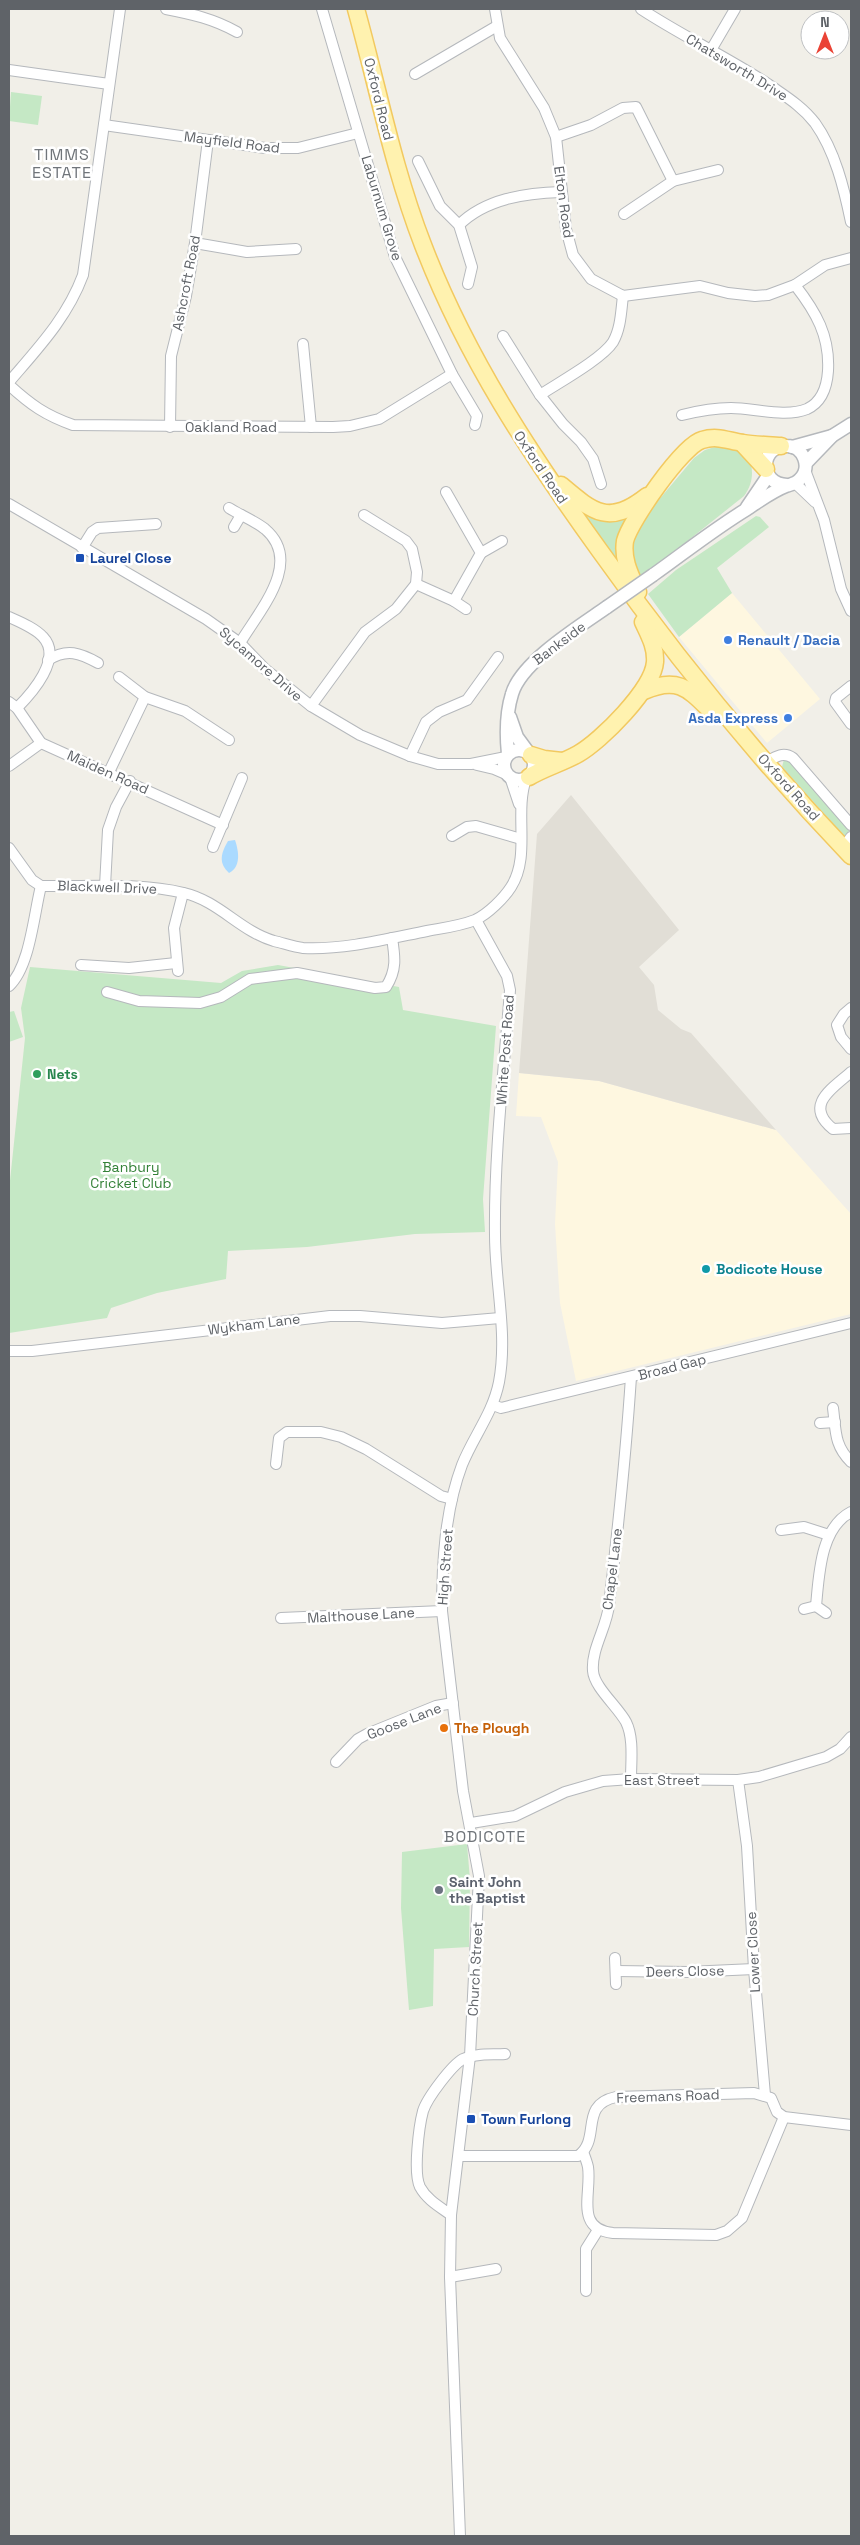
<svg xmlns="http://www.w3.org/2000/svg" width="860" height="2545" font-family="'Space Grotesk',sans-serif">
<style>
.commercial{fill:#fef7e0}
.education{fill:#e1ded6}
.green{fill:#c5e8c5}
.water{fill:#aadaff}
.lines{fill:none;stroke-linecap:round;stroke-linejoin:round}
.minor-casing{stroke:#b5b8bc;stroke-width:12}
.tertiary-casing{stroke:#b5b8bc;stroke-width:15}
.primary-casing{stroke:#f2c960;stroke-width:19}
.minor{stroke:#fff;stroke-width:10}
.tertiary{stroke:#fff;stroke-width:12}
.primary{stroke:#fff2af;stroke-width:16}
.tertiary-bridge-casing{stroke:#b5b8bc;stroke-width:15;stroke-linecap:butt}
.tertiary-bridge{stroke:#fff;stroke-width:12}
.transit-dot{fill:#1a4fb4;stroke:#fff;stroke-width:2}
.shop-dot{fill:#3f7fe0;stroke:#fff;stroke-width:2}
.leisure-dot{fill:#2e9e5b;stroke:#fff;stroke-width:2}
.culture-dot{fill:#0f9aa8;stroke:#fff;stroke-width:2}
.food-dot{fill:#e8710a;stroke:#fff;stroke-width:2}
.worship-dot{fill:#6b7280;stroke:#fff;stroke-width:2}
.labels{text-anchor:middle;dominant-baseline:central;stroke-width:5;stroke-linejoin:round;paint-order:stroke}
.street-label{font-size:14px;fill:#5f6368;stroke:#fff}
.transit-label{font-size:14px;font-weight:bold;fill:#164399;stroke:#fff;text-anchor:start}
.shop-label{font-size:14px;font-weight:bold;fill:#366cbe;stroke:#fff;text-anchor:start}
.leisure-label{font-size:14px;font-weight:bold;fill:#27864d;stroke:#fff;text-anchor:start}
.park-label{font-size:14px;fill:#348238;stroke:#fff}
.culture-label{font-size:14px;font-weight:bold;fill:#0d838f;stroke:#fff;text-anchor:start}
.food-label{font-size:14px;font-weight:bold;fill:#c56008;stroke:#fff;text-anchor:start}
.worship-label{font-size:14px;font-weight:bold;fill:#5b616d;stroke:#fff;text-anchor:start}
.quarter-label{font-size:16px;letter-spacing:1px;fill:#70757a;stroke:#fff}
</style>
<rect width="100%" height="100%" fill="#f1efe8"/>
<g class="commercial">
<polygon points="732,593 820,699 767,743 679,637"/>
<polygon points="519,1073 599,1081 776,1130 851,1214 851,1314 576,1381 560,1303 555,1224 558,1162 541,1117 516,1116"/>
</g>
<polygon class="education" points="571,795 679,930 639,967 654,985 658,1010 681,1029 691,1033 776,1130 599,1081 519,1073 537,834"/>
<g class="green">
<polygon points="11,92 42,96 38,125 9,121"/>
<path d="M 718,446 L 731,446 L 749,457 C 754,472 753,483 744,496 L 641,578 L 633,567 L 631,540 L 657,502 L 694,458 L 705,450 Z"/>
<polygon points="576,505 628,516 632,521 628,577"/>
<polygon points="756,516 760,517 769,527 717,568 732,593 679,637 648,594 676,570"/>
<polygon points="784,759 794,763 792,765 844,825 850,828 846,838 782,767"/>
<polygon points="278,965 399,987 403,1010 496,1026 483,1199 485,1232 415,1234 307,1247 228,1251 226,1279 157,1293 111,1308 107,1318 9,1333 9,1190 25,1038 21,1008 30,967 221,983 242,971"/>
<polygon points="14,1011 23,1037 9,1042 9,1012"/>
<polygon points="467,1844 470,1880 469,1947 434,1949 433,2006 409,2010 401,1908 402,1852"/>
</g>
<path class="water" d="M 235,840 C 239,852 241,867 229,873 C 218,863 221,853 228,841 Z"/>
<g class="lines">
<g class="minor-casing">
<g id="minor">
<path d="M 166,9 C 192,14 214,19 237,32"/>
<polyline points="322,9 395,257 452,374 477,416 475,425"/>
<polyline points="495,9 500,38 544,108 556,137 566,229 573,255 591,279 623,296 700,286 728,293 755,296 768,295 795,285 825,265 851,258"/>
<path d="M 641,9 C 682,36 727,57 768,84 C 785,96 802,106 815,123 C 835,151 844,188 851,222"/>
<polyline points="711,50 735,9"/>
<polyline points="9,70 109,84"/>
<polyline points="415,74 497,26"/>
<polyline points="104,125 265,148 298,148 358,133"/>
<polyline points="556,137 591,125 623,108 636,107 673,181"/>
<polyline points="418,161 440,206 459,225 472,267 468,284"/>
<polyline points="624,214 673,181 718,170"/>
<path d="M 459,225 C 485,199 525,193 561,192"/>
<polyline points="195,243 247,252 296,249"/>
<polyline points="503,336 540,395 563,424 581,442 593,459 601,484"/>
<polyline points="303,344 311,427"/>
<path d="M 9,382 C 38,348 67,318 83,275 L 120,9"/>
<path d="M 9,385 C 31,405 45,415 73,425 L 333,427 L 350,426 L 379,419 L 452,374"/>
<path d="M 540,395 C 558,383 602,359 613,342 C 621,328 621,311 623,296"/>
<path d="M 682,415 C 698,411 713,408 731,408 C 754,408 785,418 807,409 C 822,402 827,386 828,371 C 830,336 816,312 795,285"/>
<polyline points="170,427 171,356 186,296 195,243 208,140"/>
<polyline points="805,470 824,520 841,589 851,611"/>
<polyline points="795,483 815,502"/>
<polyline points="9,504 206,619 240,643 265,669 311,706 360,735 410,756 438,764 471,764 506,757"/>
<path d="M 229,508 C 240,515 255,521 265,529 C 304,562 259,611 240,643"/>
<polyline points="234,527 241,515"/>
<polyline points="82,548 92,532 98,528 156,524"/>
<polyline points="481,553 502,541"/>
<polyline points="416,584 454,601 481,553 446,492"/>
<polyline points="454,601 466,609"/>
<path d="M 9,617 C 20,622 35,628 43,637 C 63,658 32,693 17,708"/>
<path d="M 48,660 C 67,648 80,653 98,663"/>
<polyline points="119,677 145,697 185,711 229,740"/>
<polyline points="851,686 836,698 835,702 851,724"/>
<polyline points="9,702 17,708 41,743 223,825"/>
<polyline points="311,706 365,632 396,609 416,584 417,572 412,549 406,541 364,515"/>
<polyline points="410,756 426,722 439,712 467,700 498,657"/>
<path d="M 765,763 C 775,757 783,751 793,758 L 851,825"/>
<polyline points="477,765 494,769 508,775"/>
<polyline points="9,766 41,743"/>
<polyline points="109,772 145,697"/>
<polyline points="510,777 519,804"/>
<polyline points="452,836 467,827 476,826 521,839"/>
<polyline points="213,847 242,778"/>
<path d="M 9,848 L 32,880 L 41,886 C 88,887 137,882 184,893 C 219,901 240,931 274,941 C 283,943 294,947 303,948 C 344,950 387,939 427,931 C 443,928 460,926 475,920 C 488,914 504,898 511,887 C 531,856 514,813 526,779"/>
<polyline points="843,848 851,837"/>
<polyline points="105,886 108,830 116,807 130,781"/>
<polyline points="81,965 129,968 176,963"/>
<polyline points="178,971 174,928 183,893"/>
<path d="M 9,986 C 30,967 34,913 41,886"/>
<path d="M 107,992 L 139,1001 L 200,1003 L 221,997 L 250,979 L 297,973 L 375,988 L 386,987 C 397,970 395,957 392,938"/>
<polyline points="851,1008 844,1014 837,1025 841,1037 851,1049"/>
<path d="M 851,1072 C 833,1088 803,1105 833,1129 L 851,1128"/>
<polyline points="9,1351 32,1351 330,1316 360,1316 442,1323 500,1318"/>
<polyline points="493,1405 501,1408 509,1406 851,1323"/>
<path d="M 833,1408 C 836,1431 834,1445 851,1462"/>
<polyline points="820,1423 835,1422"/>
<polyline points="276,1464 279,1438 287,1432 321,1432 341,1437 366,1449 441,1496 452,1499"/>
<polyline points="781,1530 804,1527 829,1535"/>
<polyline points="804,1609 816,1606"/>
<path d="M 826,1613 L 816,1606 C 819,1576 820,1528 851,1512"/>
<polyline points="281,1618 442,1611"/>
<polyline points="336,1762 358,1739 367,1734 436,1706 453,1703"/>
<path d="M 631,1779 C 631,1761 634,1738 626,1722 C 618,1707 594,1687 593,1671 C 591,1649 607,1627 609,1605 C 618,1529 626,1453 631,1377"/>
<polyline points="738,1780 747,1846 754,1969 765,2095"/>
<polyline points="471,1823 515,1816 565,1792 603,1781 631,1779 738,1780 759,1777 826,1757 840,1749 851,1737"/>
<polyline points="615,1958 616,1984"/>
<polyline points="616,1971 688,1972 754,1969"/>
<path d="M 583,2152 C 585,2157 587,2162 588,2167 C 592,2193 574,2229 613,2233 L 716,2235 L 727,2231 L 742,2218 L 784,2117"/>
<path d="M 460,2156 L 578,2156 C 602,2139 578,2105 616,2097 L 754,2093 L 771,2098 L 777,2112 L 784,2117 L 851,2125"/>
<path d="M 451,2215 C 440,2207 427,2200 420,2187 C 413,2173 419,2126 423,2111 C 427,2098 452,2065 463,2059 C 475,2053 492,2055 505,2054"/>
<polyline points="450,2277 496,2269"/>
<polyline points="586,2291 586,2249 598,2230"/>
<path d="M 460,2536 L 450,2277 L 451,2215 L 470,2056 L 479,1876 L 463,1791 L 442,1611 C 442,1563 445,1510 462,1465 C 473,1437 493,1413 499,1382 C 508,1334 495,1284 495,1235 C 494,1153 504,1071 510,990 L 507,976 L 476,920"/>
</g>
</g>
<g class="tertiary-casing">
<g id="tertiary">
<polyline points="792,447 832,436"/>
<polyline points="806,463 832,436 851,424"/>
<polyline points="747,507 768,476"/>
<path d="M 653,575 C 684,553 714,529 747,509 C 759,501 773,491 786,486 C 791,484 796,484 800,479 C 812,467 803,446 787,446 C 760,445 758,484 787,485"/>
<polyline points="510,717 517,737 528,752"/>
<circle cx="519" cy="765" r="15"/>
<path d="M 508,754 C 506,734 506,713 512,694 C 521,662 580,626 607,607"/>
</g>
</g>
<g class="primary-casing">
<g id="primary">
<path d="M 356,9 C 378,88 393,168 423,245 C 466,357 530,454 600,551 C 676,658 760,761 851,856"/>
<polyline points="742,443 766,469"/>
<path d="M 561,485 C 594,513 609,526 647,496"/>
<path d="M 638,592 C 631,576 622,560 625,541 C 630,521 683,445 702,440 C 718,435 728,441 743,443 C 755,445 769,445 781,446"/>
<path d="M 644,691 C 680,675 690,691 715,715"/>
<polyline points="531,755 544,759 562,761"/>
<path d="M 529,777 C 544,768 562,763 578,754 C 601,741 653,689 655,662 C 656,647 649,635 643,622"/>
</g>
</g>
<use href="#minor" class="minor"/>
<use href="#tertiary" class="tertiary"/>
<use href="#primary" class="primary"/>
<g class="tertiary-bridge-casing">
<polyline id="tertiary-bridge" points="607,607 653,575"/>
</g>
<use href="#tertiary-bridge" class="tertiary-bridge"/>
</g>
<g class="transit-dot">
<rect x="75" y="553" width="10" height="10" rx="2.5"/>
<rect x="466" y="2114" width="10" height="10" rx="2.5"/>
</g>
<g class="shop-dot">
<circle cx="728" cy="640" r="5"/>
<circle cx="788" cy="718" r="5"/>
</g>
<circle class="leisure-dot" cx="37" cy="1074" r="5"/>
<circle class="culture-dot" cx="706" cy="1269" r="5"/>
<circle class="food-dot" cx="444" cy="1728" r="5"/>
<circle class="worship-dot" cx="439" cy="1890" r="5"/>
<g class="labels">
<g class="street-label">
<text transform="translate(737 67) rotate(31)">Chatsworth Drive</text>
<text transform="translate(379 99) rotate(76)">Oxford Road</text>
<text transform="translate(232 142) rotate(7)">Mayfield Road</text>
<text transform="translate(564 202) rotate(82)">Elton Road</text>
<text transform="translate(382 208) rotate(73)">Laburnum Grove</text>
<text transform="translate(186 283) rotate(-79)">Ashcroft Road</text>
<text x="231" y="427">Oakland Road</text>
<text transform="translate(541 467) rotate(56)">Oxford Road</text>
<text transform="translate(559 643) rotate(-37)">Bankside</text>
<text transform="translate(261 664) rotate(41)">Sycamore Drive</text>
<text transform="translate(108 772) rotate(24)">Maiden Road</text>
<text transform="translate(789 787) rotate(48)">Oxford Road</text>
<text transform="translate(107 887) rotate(2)">Blackwell Drive</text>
<text transform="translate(505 1050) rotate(-86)">White Post Road</text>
<text transform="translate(254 1324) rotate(-7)">Wykham Lane</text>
<text transform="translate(672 1367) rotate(-14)">Broad Gap</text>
<text transform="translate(445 1567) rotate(-86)">High Street</text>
<text transform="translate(612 1569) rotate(-83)">Chapel Lane</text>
<text transform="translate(361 1615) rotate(-3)">Malthouse Lane</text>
<text transform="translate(404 1721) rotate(-21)">Goose Lane</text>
<text x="662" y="1780">East Street</text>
<text transform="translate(753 1952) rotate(-93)">Lower Close</text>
<text transform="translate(475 1969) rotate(-87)">Church Street</text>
<text transform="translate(685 1971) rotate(-1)">Deers Close</text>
<text transform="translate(668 2096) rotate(-2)">Freemans Road</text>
</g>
<g class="transit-label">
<text x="90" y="558">Laurel Close</text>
<text x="481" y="2119">Town Furlong</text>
</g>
<g class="shop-label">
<text x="738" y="640">Renault / Dacia</text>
<text x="778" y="718" text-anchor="end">Asda Express</text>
</g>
<g class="leisure-label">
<text x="47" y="1074">Nets</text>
</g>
<g class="park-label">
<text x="131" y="1167">Banbury<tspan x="131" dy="16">Cricket Club</tspan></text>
</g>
<g class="culture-label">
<text x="716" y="1269">Bodicote House</text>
</g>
<g class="food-label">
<text x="454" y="1728">The Plough</text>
</g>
<g class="worship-label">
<text x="449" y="1882">Saint John<tspan x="449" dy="16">the Baptist</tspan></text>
</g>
<g class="quarter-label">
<text x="62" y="154">TIMMS<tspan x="62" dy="18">ESTATE</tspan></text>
<text x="485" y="1836">BODICOTE</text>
</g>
</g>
<rect width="860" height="2545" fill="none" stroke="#5f6368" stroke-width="20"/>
<g transform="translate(825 35)"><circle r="24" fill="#ffffff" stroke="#bfc1c3"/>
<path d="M0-4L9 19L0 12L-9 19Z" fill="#ea4335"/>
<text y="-8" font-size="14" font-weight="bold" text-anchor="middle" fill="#5f6368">N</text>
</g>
</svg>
